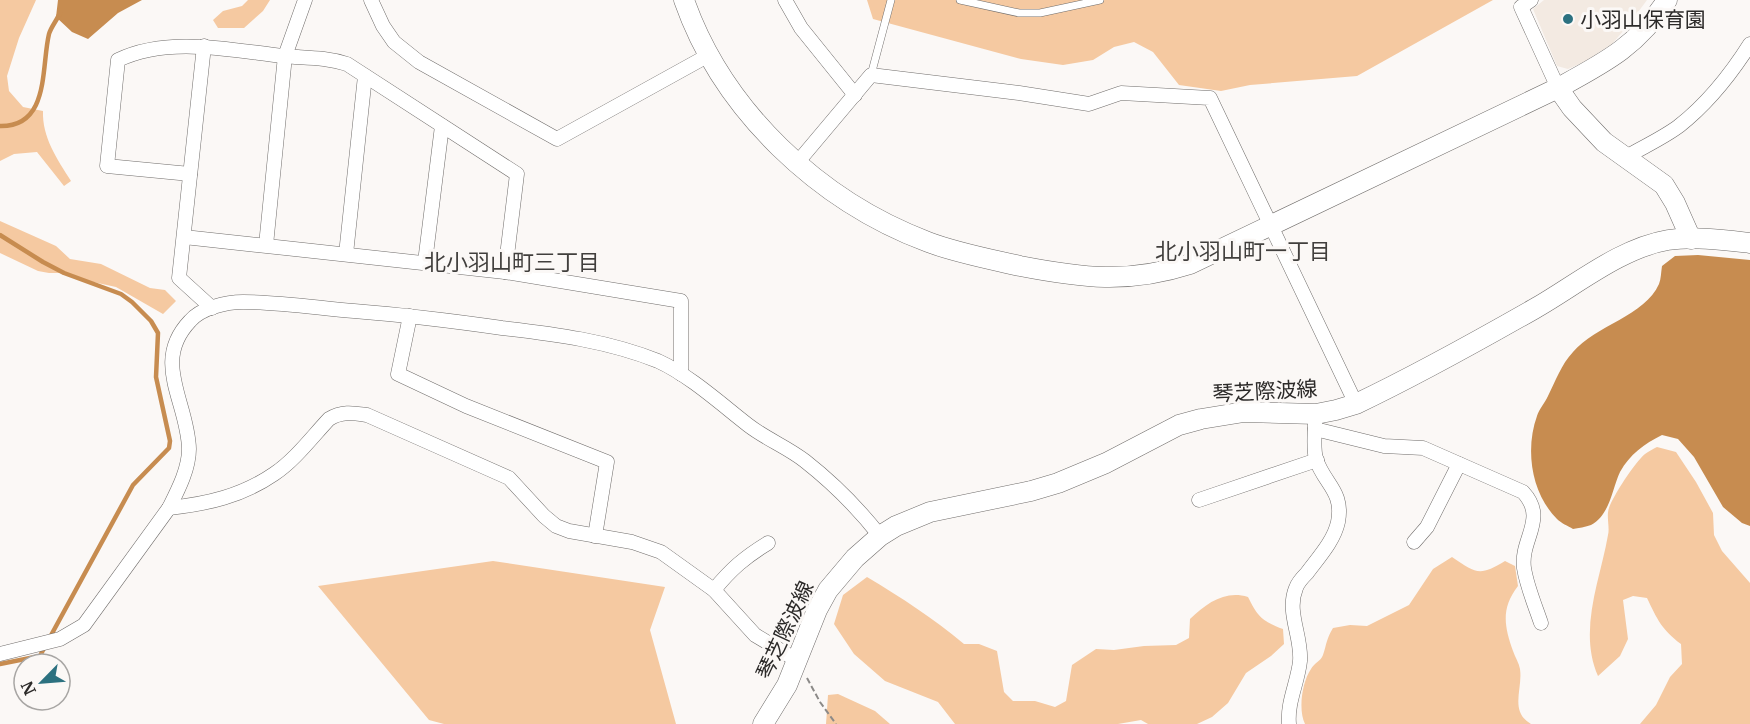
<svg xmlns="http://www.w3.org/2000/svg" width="1750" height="724" font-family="Merriweather,'Noto Sans JP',serif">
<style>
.built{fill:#f3eae2}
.green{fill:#f5c9a1}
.water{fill:#c78c50}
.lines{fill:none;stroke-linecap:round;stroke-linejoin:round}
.stream{stroke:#c78c50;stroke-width:4.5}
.lane-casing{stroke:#706d6b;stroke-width:8}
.street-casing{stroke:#706d6b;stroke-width:15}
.secondary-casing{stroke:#706d6b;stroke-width:21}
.path{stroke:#8c8a88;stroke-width:2;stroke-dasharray:6 3;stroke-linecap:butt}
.lane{stroke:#fff;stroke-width:7}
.street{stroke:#fff;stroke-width:14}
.secondary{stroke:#fff;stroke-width:20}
.poi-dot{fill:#2c7180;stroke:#fbf8f6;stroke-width:2}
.labels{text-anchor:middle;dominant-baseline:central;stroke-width:6;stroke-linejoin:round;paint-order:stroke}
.poi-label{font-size:21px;fill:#2c2a29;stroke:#fbf8f6;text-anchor:start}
.street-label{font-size:21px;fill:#2c2a29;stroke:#fbf8f6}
.neighbourhood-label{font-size:22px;fill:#413f3d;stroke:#fbf8f6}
</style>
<rect width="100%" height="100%" fill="#fbf8f6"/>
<polygon class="built" points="1544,0 1647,0 1630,23 1612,44 1584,62 1568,69 1557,66 1533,9"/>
<g class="green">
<path d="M 0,0 L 36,0 L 19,38 L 7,76 L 9,91 L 23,107 L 43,111 C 42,137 57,159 71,181 L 64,186 L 37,152 L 14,154 L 0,161 Z"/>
<polygon points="248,0 270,0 263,11 244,28 218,28 213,20 223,11 242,6"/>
<polygon points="867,0 1493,0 1357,76 1250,85 1221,91 1179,85 1153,52 1134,42 1114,47 1093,60 1063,65 1021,59 873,19"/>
<polygon points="0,221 56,246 70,259 101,264 150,288 165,290 176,301 163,314 116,287 84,280 68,273 49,273 38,271 0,253"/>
<path d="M 1657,447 L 1676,452 L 1696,482 L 1713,513 L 1714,535 L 1722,551 L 1750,583 L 1750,724 L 1640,724 L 1656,705 L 1670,677 L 1682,664 L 1681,644 C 1662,630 1657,619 1647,598 L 1633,596 L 1623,600 L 1628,639 L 1620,656 L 1598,676 C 1578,630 1600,581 1608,535 C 1610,527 1606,516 1609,508 C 1613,496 1635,462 1645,454 C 1649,451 1653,449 1657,447 Z"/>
<path d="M 1452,557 C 1476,573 1479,577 1505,561 L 1515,566 L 1518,586 C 1501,608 1504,626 1513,651 C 1515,657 1519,663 1520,669 C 1523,689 1509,711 1531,724 L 1305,724 C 1298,710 1302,682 1311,669 C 1314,663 1321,661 1323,655 C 1327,643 1326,640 1333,628 L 1350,625 L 1367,626 L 1409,605 L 1433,569 Z"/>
<polygon points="493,561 665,587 650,630 676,724 444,724 429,720 318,586"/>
<path d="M 867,577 C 902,598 933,618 964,644 L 979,644 L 997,651 L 1004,692 L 1013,701 L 1035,701 L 1055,707 L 1066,701 L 1072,665 L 1096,649 L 1114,650 L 1144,646 L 1176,645 L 1189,638 L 1190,619 C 1207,603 1225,590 1248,597 C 1258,617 1262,621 1283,629 L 1284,644 L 1271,656 L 1246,673 L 1228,703 L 1212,717 L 1197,724 L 1148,724 L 1141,720 L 1118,724 L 955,724 L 938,702 L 885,681 L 854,654 L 834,624 L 843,595 Z"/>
<polygon points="838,694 875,711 890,724 826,724 828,695"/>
</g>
<g class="water">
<polygon points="58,0 142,0 118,13 88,39 72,32 56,17"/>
<path d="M 1698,255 L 1750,260 L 1750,526 L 1742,523 L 1723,507 L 1694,457 L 1678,439 L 1662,435 C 1644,444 1630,454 1620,472 C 1612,489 1610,515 1591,525 C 1586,527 1578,528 1573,529 C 1568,526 1561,523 1557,519 C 1531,493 1525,449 1537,416 C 1539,409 1545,403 1548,396 C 1556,380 1561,365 1573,352 C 1596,325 1645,316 1659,284 C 1661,279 1661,272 1662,266 L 1675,256 Z"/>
</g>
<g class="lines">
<g class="stream">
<path d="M 0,126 C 50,127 41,67 49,34 C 51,27 57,20 60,13"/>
<polyline points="0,235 43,262 64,273 121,294 132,302 151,321 158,333 156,377 170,441 169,448 133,485 49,639"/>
<polyline points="0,664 40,656 45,646"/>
</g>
<g class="lane-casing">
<g id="lane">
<polyline points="960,0 1019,13 1040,13 1100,0"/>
<polyline points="871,75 891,0"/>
</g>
</g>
<g class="street-casing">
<g id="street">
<polyline points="371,0 383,26 394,42 419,62 557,139 709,55"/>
<polyline points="785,0 801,28 855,95"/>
<polyline points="1531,0 1521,7 1558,88"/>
<polyline points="204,46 179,278 212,308"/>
<path d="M 1626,157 C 1643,147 1663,138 1679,126 C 1707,104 1731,74 1750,44"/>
<polyline points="797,163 871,75 1019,93 1089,104 1121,93 1210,98 1356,404"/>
<path d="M 190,174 L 107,166 L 118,60 C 168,36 230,50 283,56 C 305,58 326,57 347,64 L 517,174 L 505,272"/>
<polyline points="184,237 505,272 681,301 681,374"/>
<polyline points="266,245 285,56 305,0"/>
<polyline points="346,254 365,76"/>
<polyline points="425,262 442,126"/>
<polyline points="410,316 398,374 466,406 607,462 595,536"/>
<path d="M 1315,429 L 1384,446 L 1423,448 L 1523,492 C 1548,519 1520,539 1524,568 C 1527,587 1535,605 1541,623"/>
<polyline points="1199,500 1317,460"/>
<path d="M 169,508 C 207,504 242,496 274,474 C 295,460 312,437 329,419 C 342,411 353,413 367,415 L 509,478 L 544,516 L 556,526 L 569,531 L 632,542 L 661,552 L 714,590 L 755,635 L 798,661"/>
<polyline points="1414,542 1427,527 1459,464"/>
<path d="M 714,590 C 731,569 745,557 768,543"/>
<path d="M 0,654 L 60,639 L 84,625 L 169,508 C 178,490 189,469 189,449 C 188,402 151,362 190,321 C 201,308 226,302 243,302 C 279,302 318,308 354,311 C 404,315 453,321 502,328 C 555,334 608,341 658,361 C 689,375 721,404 748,425 C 766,439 787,447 805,461 C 833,483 858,508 880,536"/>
<path d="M 1289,724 C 1287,702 1298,682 1300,661 C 1302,636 1286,612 1296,588 C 1298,582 1303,577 1307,573 C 1318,558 1334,541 1338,522 C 1344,491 1324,484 1316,459 C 1313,448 1315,433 1315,422"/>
</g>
</g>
<g class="secondary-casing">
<g id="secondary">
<path d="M 684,0 C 723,111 819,201 928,242 C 957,253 990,259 1020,266 C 1082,278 1128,284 1190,264 L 1558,88 C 1604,63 1638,46 1667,0"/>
<polyline points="1558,88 1572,108 1604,142 1664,185 1675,203 1691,239"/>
<path d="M 763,724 L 787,685 L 817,610 L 828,590 L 855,558 L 880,536 L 896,526 L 930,512 L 1031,491 L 1058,483 L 1106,463 L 1179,425 L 1201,419 L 1244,412 L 1316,414 L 1336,410 L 1356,404 C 1417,375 1476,342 1534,309 C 1575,286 1620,248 1668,240 C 1694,236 1724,240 1750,243"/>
</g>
</g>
<polyline class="path" points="807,678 820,702 836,724"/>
<use href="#lane" class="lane"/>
<use href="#street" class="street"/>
<use href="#secondary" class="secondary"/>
</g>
<circle class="poi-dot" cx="1568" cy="19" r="6"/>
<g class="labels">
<g class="poi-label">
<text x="1580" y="19">小羽山保育園</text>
</g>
<g class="street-label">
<text transform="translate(1265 391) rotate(-3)">琴芝際波線</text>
<text transform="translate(785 630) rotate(-65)">琴芝際波線</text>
</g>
<g class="neighbourhood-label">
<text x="1243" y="251">北小羽山町一丁目</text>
<text x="512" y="262">北小羽山町三丁目</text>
</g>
</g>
<g transform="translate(42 682) rotate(245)"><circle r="28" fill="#fbf8f6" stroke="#a8a6a4" stroke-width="1.5"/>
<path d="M0-4.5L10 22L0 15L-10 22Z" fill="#2c7180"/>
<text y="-9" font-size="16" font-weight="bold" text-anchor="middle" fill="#2c2a29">N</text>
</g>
</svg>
